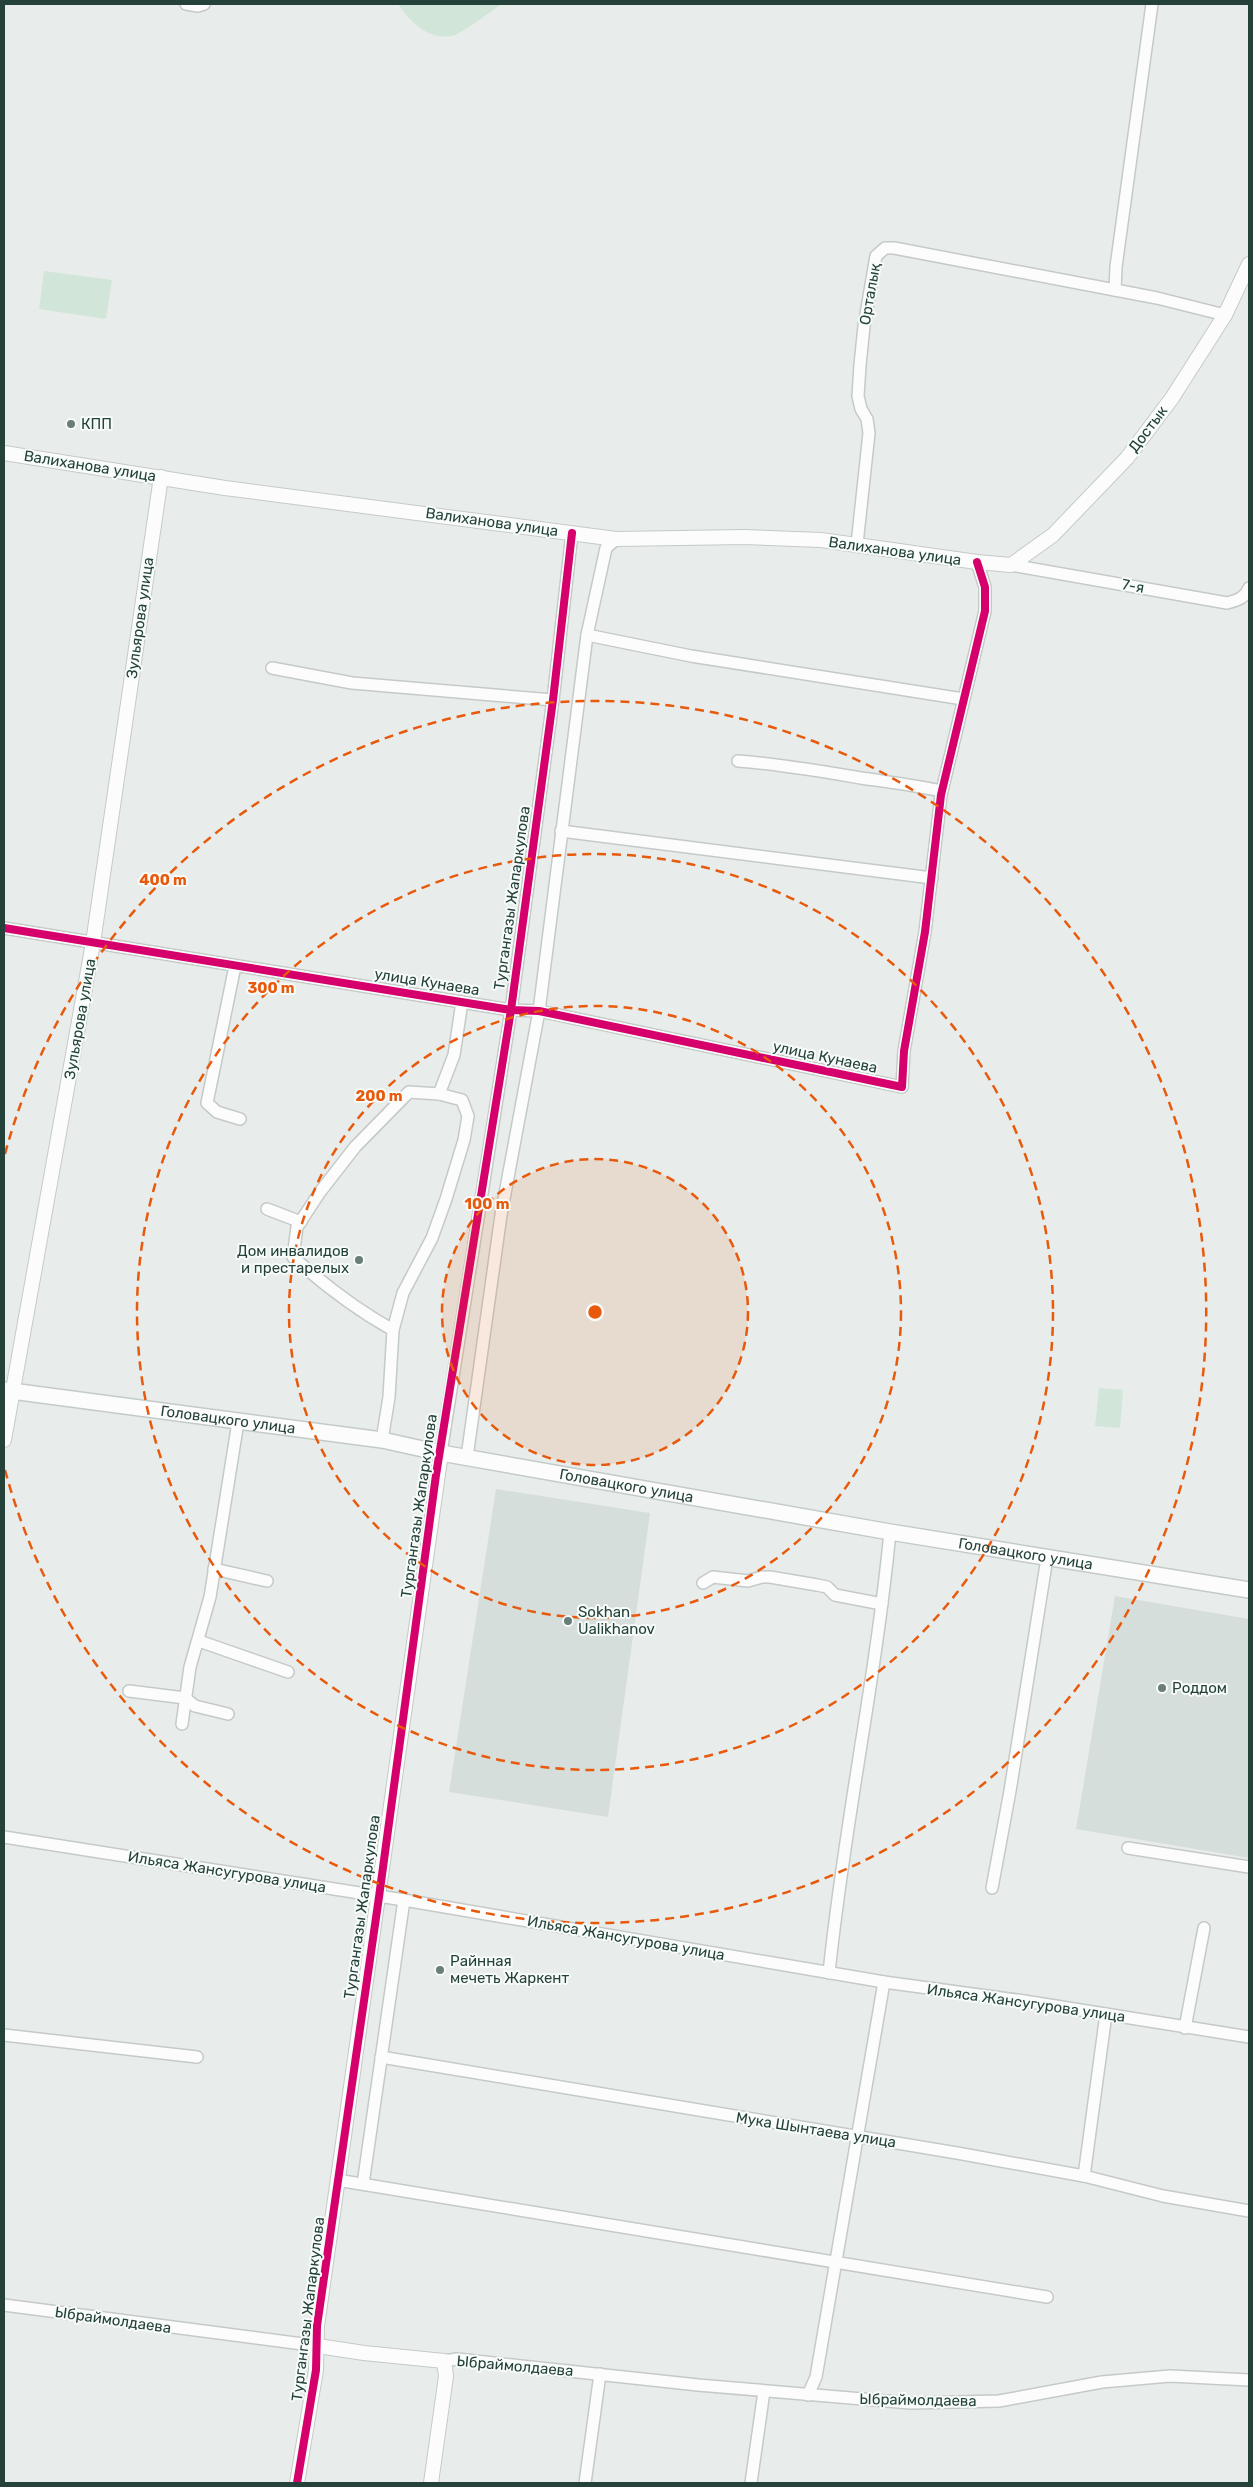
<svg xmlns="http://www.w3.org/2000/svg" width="1253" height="2487" font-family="Rubik,sans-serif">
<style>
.built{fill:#d6dedb}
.green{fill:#d1e6d8}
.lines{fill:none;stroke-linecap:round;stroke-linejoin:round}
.minor-casing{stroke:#c5cac8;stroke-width:14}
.tertiary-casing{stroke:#c5cac8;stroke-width:16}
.secondary-casing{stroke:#c3cbc8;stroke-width:18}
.minor{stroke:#fcfcfc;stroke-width:11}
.tertiary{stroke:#fcfcfc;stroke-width:14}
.secondary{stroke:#fcfcfc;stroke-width:15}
.cycleway-casing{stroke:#f7fbf9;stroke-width:11}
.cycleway{stroke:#d6006c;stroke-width:8}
.ring{fill:none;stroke:#e8590c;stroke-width:2.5;stroke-dasharray:9 6}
.poi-dot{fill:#697e78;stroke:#f7fbf9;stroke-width:2}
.labels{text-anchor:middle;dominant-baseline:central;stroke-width:4;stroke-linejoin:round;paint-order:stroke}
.street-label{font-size:15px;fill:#24423a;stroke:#f7fbf9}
.poi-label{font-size:15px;fill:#24423a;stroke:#f7fbf9;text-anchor:start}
.centre{fill:#e8590c;stroke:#f7fbf9;stroke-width:2.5}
.ring-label{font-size:15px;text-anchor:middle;font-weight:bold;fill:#e8590c;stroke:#f7fbf9;stroke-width:4;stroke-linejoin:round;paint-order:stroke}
</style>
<rect width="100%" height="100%" fill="#e8edeb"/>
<g class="built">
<polygon points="496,1489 650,1513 608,1817 449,1792"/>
<polygon points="1115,1596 1249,1619 1249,1858 1076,1829"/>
</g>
<g class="green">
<path d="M 398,4 L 502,4 C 488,13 474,25 459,33 C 435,46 410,23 398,4 Z"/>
<polygon points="44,271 112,280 106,319 39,309"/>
<polygon points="1099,1388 1123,1390 1120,1428 1095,1426"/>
</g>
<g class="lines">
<g class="minor-casing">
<g id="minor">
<polyline points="186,4 198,6 204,4"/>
<polyline points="1152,4 1116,267 1115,290 1157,298 1225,315"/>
<polyline points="857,544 869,433 867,419 861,409 858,396 860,365 864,326 876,256 885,248 894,248 1115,290"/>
<path d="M 1011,565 L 1227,603 C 1238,600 1245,598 1249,588"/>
<polyline points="587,635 691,656 963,699"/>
<polyline points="272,668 352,683 553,700"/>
<path d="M 738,761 C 780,764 820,771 861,778 C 888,782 914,785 941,791"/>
<polyline points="561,831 932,878"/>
<polyline points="4,928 511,1010 539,1011 902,1087 904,1051 925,932 941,795 985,611 985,587 977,562"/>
<polyline points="235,966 207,1103 217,1112 240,1119"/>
<polyline points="267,1209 301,1222"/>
<path d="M 393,1330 C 357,1310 323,1284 293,1257 L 297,1227 L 320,1192 L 355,1147 L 409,1092 L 439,1094"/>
<polyline points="382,1440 389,1397 393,1330 403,1293 432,1238 446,1199 464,1140 468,1116 462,1100 439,1094 454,1055 462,1002"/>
<polyline points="441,1453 511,1010 553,700 572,533"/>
<polyline points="467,1457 501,1215 539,1011 587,635 606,548 616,539"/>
<polyline points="214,1569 267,1581"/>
<polyline points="703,1583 713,1577 748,1581 762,1577 770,1577 817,1585 827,1587 835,1595 882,1604"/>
<polyline points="199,1641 288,1672"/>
<polyline points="129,1691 185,1698 195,1706 228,1714"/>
<polyline points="182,1724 190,1667 210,1597 238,1422"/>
<polyline points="4,1837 404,1900 884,1982 1024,2001 1249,2037"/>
<polyline points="1128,1848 1249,1867"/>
<polyline points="992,1888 1010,1791 1047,1558"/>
<path d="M 829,1973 C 844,1825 876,1679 890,1532"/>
<polyline points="1185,2028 1204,1928"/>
<polyline points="4,2035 197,2057"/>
<polyline points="381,2057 957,2153 1084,2176 1163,2196 1249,2211"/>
<polyline points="1084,2176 1106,2014"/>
<polyline points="337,2180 1047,2297"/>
<polyline points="363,2184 404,1900"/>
<polyline points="4,2305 318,2346"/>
<polyline points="444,2361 457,2359 698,2385 910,2403 999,2401 1102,2382 1170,2376 1249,2380"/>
<polyline points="808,2395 816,2377 884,1982"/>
<polyline points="585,2483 600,2374"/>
<polyline points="751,2483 764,2391"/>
</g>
</g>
<g class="tertiary-casing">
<g id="tertiary">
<polyline points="4,453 225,488 616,539 745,537 821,540 977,562 1011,565 1053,535 1127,458 1172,398 1225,315 1249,264"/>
<polyline points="4,1440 93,943 161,477"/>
<polyline points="318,2346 364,2353 444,2361 446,2376 431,2483"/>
<polyline points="297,2483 316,2370 317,2326 441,1453"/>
</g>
</g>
<g class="secondary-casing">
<g id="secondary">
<path id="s1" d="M 4,1390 L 382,1440 L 441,1453 L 890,1532 L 1249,1590"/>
</g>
</g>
<use href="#minor" class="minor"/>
<use href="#tertiary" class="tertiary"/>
<use href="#secondary" class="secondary"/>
<g class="cycleway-casing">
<g id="cycleway">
<polyline points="4,928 511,1010 539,1011 902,1087 904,1051 925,932 941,795 985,611 985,587 977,562"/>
<polyline points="297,2483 316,2370 317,2326 379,1897 436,1475 511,1010 553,700 572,533"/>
</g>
</g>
<use href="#cycleway" class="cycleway"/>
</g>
<circle cx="595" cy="1312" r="153" fill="#e8590c" fill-opacity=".12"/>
<g class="ring">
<circle cx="595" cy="1312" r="153"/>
<circle cx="595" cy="1312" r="306"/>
<circle cx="595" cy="1312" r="458"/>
<path d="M5 1154A611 611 0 1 1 5 1470"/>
</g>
<g class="poi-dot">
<circle cx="71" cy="424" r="5"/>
<circle cx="359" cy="1260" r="5"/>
<circle cx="568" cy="1621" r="5"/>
<circle cx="1162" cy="1688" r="5"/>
<circle cx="440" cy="1970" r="5"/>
</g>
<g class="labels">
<g class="street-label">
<text transform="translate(870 294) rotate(-80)">Орталық</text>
<text transform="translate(1148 429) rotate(-53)">Достык</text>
<text transform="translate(90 466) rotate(9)">Валиханова улица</text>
<text transform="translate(492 522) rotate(8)">Валиханова улица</text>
<text transform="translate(895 551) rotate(8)">Валиханова улица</text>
<text transform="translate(1133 586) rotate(10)">7-я</text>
<text transform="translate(140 618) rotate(-82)">Зульярова улица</text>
<text transform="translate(512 898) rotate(-82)">Тургангазы Жапаркулова</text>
<text transform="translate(427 982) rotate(9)">улица Кунаева</text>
<text transform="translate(80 1019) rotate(-80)">Зульярова улица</text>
<text transform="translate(825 1057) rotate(12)">улица Кунаева</text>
<text stroke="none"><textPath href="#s1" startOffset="226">Головацкого улица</textPath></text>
<text stroke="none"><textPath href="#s1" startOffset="630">Головацкого улица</textPath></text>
<text transform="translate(419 1506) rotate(-82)">Тургангазы Жапаркулова</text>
<text stroke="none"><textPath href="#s1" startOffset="1035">Головацкого улица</textPath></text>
<text transform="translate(227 1872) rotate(9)">Ильяса Жансугурова улица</text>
<text transform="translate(362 1907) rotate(-82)">Тургангазы Жапаркулова</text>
<text transform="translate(626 1938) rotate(10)">Ильяса Жансугурова улица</text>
<text transform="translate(1026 2003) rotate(8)">Ильяса Жансугурова улица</text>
<text transform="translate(816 2130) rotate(9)">Мука Шынтаева улица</text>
<text transform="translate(308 2309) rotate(-83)">Тургангазы Жапаркулова</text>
<text transform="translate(113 2320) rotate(8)">Ыбраймолдаева</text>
<text transform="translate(515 2366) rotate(5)">Ыбраймолдаева</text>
<text transform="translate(918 2400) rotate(1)">Ыбраймолдаева</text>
</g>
<g class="poi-label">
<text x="81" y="424">КПП</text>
<text x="349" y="1251" text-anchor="end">Дом инвалидов<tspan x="349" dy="17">и престарелых</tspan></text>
<text x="578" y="1612">Sokhan<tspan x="578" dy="17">Ualikhanov</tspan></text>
<text x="1172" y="1688">Роддом</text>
<text x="450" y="1961">Райнная<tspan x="450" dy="17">мечеть Жаркент</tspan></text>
</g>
</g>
<circle cx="595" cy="1312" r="8" class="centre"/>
<g class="ring-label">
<text x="163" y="885">400 m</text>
<text x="271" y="993">300 m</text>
<text x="379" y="1101">200 m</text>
<text x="487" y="1209">100 m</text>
</g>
<rect width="1253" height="2487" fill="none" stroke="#24423a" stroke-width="10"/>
</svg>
